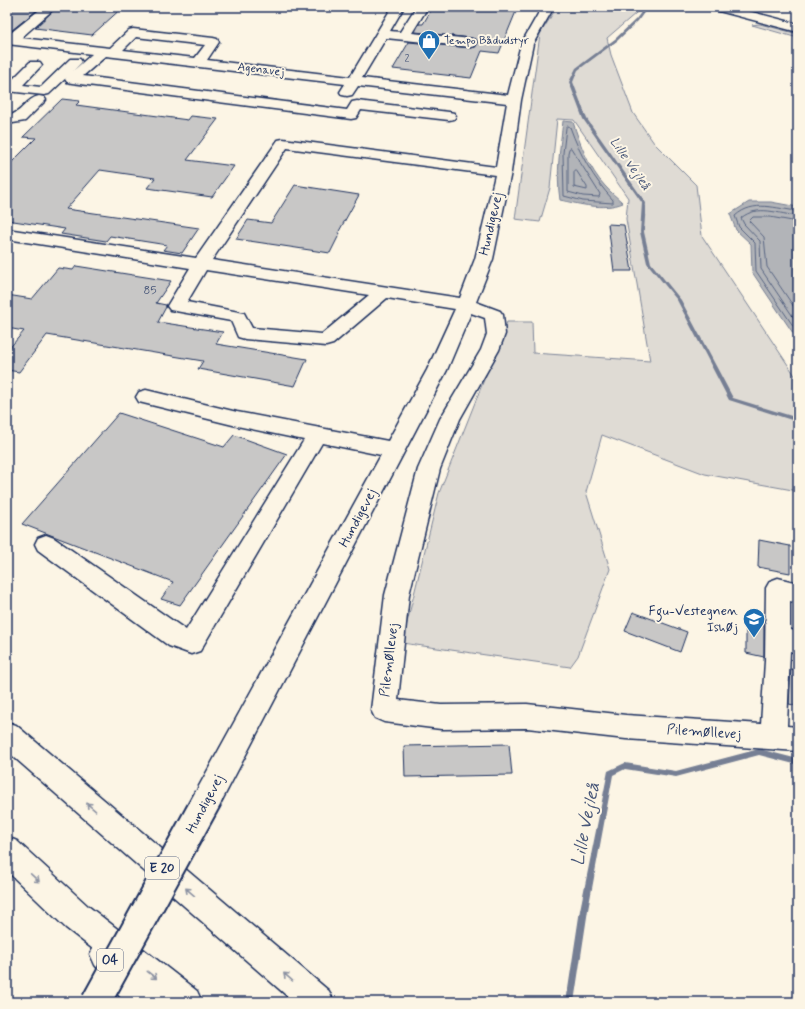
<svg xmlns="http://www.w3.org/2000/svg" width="805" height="1009" font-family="Mynerve,sans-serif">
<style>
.green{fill:#dfdbd4;stroke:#7d8599}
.water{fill:#b2b4b8;stroke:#767f94}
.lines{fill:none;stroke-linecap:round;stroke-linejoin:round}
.shore{stroke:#576482;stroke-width:1}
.stream{fill:#767f94;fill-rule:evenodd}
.building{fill:#c8c7c6;stroke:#1b2f5e}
.minor-casing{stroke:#1b2f5e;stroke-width:3}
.highway-casing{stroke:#1b2f5e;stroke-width:3}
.minor{fill:#fcf5e5;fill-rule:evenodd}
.highway{fill:#fcf5e5;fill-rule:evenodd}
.minor-bridge-casing{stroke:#1b2f5e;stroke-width:32;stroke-linecap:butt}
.minor-bridge{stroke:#fcf5e5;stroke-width:28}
.oneway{stroke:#8c92a2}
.labels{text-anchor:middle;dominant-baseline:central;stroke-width:4;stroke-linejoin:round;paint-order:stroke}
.far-number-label{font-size:10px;fill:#465578}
.far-poi-label{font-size:12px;fill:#1b2f5e;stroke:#fcf5e5;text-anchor:start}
.far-street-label{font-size:12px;fill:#1b2f5e;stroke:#fcf5e5}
.number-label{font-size:12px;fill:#465578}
.far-water-label{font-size:13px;font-style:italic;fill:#485779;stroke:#fcf5e5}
.shield{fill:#fcf5e5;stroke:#5e6a86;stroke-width:1}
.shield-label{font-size:13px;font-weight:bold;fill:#1b2f5e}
.street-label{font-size:14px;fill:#1b2f5e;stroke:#fcf5e5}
.poi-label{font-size:14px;fill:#1b2f5e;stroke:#fcf5e5;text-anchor:end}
.near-water-label{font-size:18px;font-style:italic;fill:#485779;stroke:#fcf5e5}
</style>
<rect width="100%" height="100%" fill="#fcf5e5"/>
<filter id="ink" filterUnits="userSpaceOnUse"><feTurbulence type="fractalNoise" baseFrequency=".025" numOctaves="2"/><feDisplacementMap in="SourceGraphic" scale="8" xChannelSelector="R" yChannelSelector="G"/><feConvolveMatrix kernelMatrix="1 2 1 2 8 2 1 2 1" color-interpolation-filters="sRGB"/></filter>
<g filter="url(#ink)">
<g class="green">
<polygon points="557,7 643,7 607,38 611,55 633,113 654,143 696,185 702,236 798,380 798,404 795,407 798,411 798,491 705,474 602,435 586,492 610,569 578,656 570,667 402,643 439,493 507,322 532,322 533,353 650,361 626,219 628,198 574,120 557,119 550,188 540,222 515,219 540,34"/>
<polygon points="760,24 798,34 798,38 752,25"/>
</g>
<g class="water">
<path d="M 563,121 L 573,122 C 580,144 589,169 605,186 C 610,192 617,197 623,203 C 604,211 579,204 560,200 C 556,174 560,147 563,121 Z"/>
<polygon points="749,202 771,202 798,207 798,345 795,336 752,272 751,244 736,230 730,214"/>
</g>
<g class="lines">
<g class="shore">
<path d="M 568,126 L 570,127 C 580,155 593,178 613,200 L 613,203 L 583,201 L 564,196 L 563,153 L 566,128 Z"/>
<polygon points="571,148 600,194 599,197 583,196 568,192 568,153 569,149"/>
<polygon points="576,170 587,187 587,190 574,187 574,172"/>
<path d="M 798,211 C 776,209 754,199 735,216 L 739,227 L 755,243 L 756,271 L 798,333"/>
<path d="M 798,216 C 778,214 758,204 741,218 L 744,224 L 760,241 L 761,269 L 798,324"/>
<polyline points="798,222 770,217 753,217 749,221 764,237 767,267 798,313"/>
</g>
<g class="stream">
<polygon points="645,7 648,7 638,21 617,41 578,70 573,82 587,119 646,203 644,232 651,263 681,300 733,398 798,418 798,422 729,400 677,300 647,263 640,232 642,203 583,119 569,82 576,68 615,39 636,19"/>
<polygon points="759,749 798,759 798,765 759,755 676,777 625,769 613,775 588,910 574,1002 566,1002 580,910 608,771 625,763 676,771"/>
</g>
</g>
<g class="building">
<polygon points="7,7 41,7 7,34"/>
<polygon points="57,7 123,7 92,35 35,28"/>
<polygon points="433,7 496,7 517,9 499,53 482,51 471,78 393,69 409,42 471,48 475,47 478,44 476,39 471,38 415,32 419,24 423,24"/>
<polygon points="62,99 80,101 76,105 188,120 191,116 218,119 187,160 234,166 212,197 147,188 155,178 100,170 66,209 199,228 182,253 163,250 167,245 110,236 106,241 61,234 65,229 7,220 7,167 36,138 23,137"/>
<polygon points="295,185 359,195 338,233 340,233 330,253 236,239 248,220 271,223"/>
<polygon points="608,224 624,225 632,271 614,271"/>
<polygon points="76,266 171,281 156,303 166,305 166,307 158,322 223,332 216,344 307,359 295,386 198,369 203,361 47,335 19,372 7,370 7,351 24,331 7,328 7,295 32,299 58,268 73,270"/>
<polygon points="119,413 224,447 234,435 287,454 180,605 161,599 173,582 22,524"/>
<polygon points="759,540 790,546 790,573 758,567"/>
<polygon points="633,612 687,632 680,652 625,631"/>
<polygon points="746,616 764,620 764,657 746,653"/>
<polygon points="791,669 798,670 798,706 789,704"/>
<polygon points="509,744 512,775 405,777 404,746"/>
</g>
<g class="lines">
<g class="minor-casing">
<g id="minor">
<path d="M 43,7 L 56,7 L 21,38 L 110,48 L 129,30 L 133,29 L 213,38 L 217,39 L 219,42 L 207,60 L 350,77 L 392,7 L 404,7 L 390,31 L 400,32 L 416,7 L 428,7 L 412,33 L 471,39 L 475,40 L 477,43 L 475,46 L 471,47 L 386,38 L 362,78 L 508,95 L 521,44 L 542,7 L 554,7 L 533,44 L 521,100 L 511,172 L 493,259 L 476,302 L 500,311 L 503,315 L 505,334 L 499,350 L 460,419 L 440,469 L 409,595 L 398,700 L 441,705 L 527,704 L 626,715 L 761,724 L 765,661 L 766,588 L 770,581 L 778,578 L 798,583 L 798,603 L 790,601 L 790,630 L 798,631 L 798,653 L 790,651 L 787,726 L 798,727 L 798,751 L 626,739 L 527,728 L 441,729 L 384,722 L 375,718 L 371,710 L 385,595 L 418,469 L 440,419 L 481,350 L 487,334 L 485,318 L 471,313 L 447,370 L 218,808 L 208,812 L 198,808 L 194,798 L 198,788 L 381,455 L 322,443 L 200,651 L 191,654 L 169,646 L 38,550 L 35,544 L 38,538 L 46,535 L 54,538 L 186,630 L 304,440 L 237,426 L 139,402 L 136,397 L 139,392 L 146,390 L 237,412 L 388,441 L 427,370 L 455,309 L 387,298 L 333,344 L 326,346 L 245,339 L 238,337 L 231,321 L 170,310 L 167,306 L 190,268 L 7,239 L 7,229 L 196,258 L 278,140 L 283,139 L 496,167 L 507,103 L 358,86 L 352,95 L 347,96 L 342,95 L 340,92 L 345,84 L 106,56 L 83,76 L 347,110 L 352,102 L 357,101 L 449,112 L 454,113 L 456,116 L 454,119 L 449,120 L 361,110 L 356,118 L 351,119 L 72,83 L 67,82 L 65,79 L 67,77 L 49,94 L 44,95 L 7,91 L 7,85 L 30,62 L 40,62 L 42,65 L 23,85 L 41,87 L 70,59 L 80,59 L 82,62 L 73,71 L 92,54 L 7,44 L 7,36 ZM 136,37 L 205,45 L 195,58 L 123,50 ZM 287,148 L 495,175 L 475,259 L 460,298 L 212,260 ZM 206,270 L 369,295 L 322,334 L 252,328 L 244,313 L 187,302 Z"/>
<polygon points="713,7 733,7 798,24 798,32 715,10"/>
<path d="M 39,96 L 44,97 L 46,100 L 25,121 L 7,124 L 7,116 C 23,113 25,99 39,96 Z"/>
</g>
</g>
<g class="highway-casing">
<g id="highway">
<polygon points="7,722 16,725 329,991 334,1002 294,1002 7,751"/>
<polygon points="7,837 17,841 88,906 197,991 202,1002 124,1002 95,965 90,954 93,949 66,928 7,871"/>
</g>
</g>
<use href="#minor" class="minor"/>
<use href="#highway" class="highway"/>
<g class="minor-bridge-casing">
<polyline id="minor-bridge" points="96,1002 208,798"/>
</g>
<use href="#minor-bridge" class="minor-bridge"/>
</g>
<defs><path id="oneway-shaft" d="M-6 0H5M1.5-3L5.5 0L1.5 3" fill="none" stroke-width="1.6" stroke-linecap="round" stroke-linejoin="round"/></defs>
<g class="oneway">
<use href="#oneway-shaft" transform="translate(91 807) rotate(-139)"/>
<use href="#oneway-shaft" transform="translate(35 878) rotate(43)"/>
<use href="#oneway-shaft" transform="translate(190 892) rotate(-139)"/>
<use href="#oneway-shaft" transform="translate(152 975) rotate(38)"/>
<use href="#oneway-shaft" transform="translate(288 977) rotate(-139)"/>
</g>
</g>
<defs>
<g id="shop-pin" transform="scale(1.15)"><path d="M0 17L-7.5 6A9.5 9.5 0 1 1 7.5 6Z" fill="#1f6fb2" stroke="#fcf5e5"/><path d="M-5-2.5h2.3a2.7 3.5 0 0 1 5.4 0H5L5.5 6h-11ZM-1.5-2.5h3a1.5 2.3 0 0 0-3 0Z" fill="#fff"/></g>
<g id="school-pin" transform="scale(1.15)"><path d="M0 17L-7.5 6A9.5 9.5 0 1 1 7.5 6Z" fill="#1f6fb2" stroke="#fcf5e5"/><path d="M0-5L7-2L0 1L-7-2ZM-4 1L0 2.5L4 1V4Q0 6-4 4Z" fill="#fff"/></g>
</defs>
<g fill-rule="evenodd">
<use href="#shop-pin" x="429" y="41"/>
<use href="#school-pin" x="754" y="619"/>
</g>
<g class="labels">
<g class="far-number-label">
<text x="407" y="59">2</text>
</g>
<g class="far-poi-label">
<text x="444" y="41">Tempo Bådudstyr</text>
</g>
<g class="far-street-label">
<text transform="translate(261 70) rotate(7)">Agenavej</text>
</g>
<g class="number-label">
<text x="150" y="291">85</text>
</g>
<g class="far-water-label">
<text transform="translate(630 164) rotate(55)">Lille Vejleå</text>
</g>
<g class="shield">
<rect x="145" y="857" width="34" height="22" rx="3"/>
<rect x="97" y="949" width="26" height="22" rx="3"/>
</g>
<g class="shield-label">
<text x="162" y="868">E 20</text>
<text x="110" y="960">O4</text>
</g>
<g class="street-label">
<text transform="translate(491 224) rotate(-77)">Hundigevej</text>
<text transform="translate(358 518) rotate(-62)">Hundigevej</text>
<text transform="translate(389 660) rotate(-83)">Pilemøllevej</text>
<text transform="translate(704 732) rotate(4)">Pilemøllevej</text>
<text transform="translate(205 804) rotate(-62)">Hundigevej</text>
</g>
<g class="poi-label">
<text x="738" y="611">Fgu-Vestegnen<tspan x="738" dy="16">Ishøj</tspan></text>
</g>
<g class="near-water-label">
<text transform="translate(586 824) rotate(-79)">Lille Vejleå</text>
</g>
</g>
<rect width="805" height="1009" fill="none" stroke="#fcf5e5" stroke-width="24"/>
<rect x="12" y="12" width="781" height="985" fill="none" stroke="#1b2f5e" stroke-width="1.5" filter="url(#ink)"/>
</svg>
